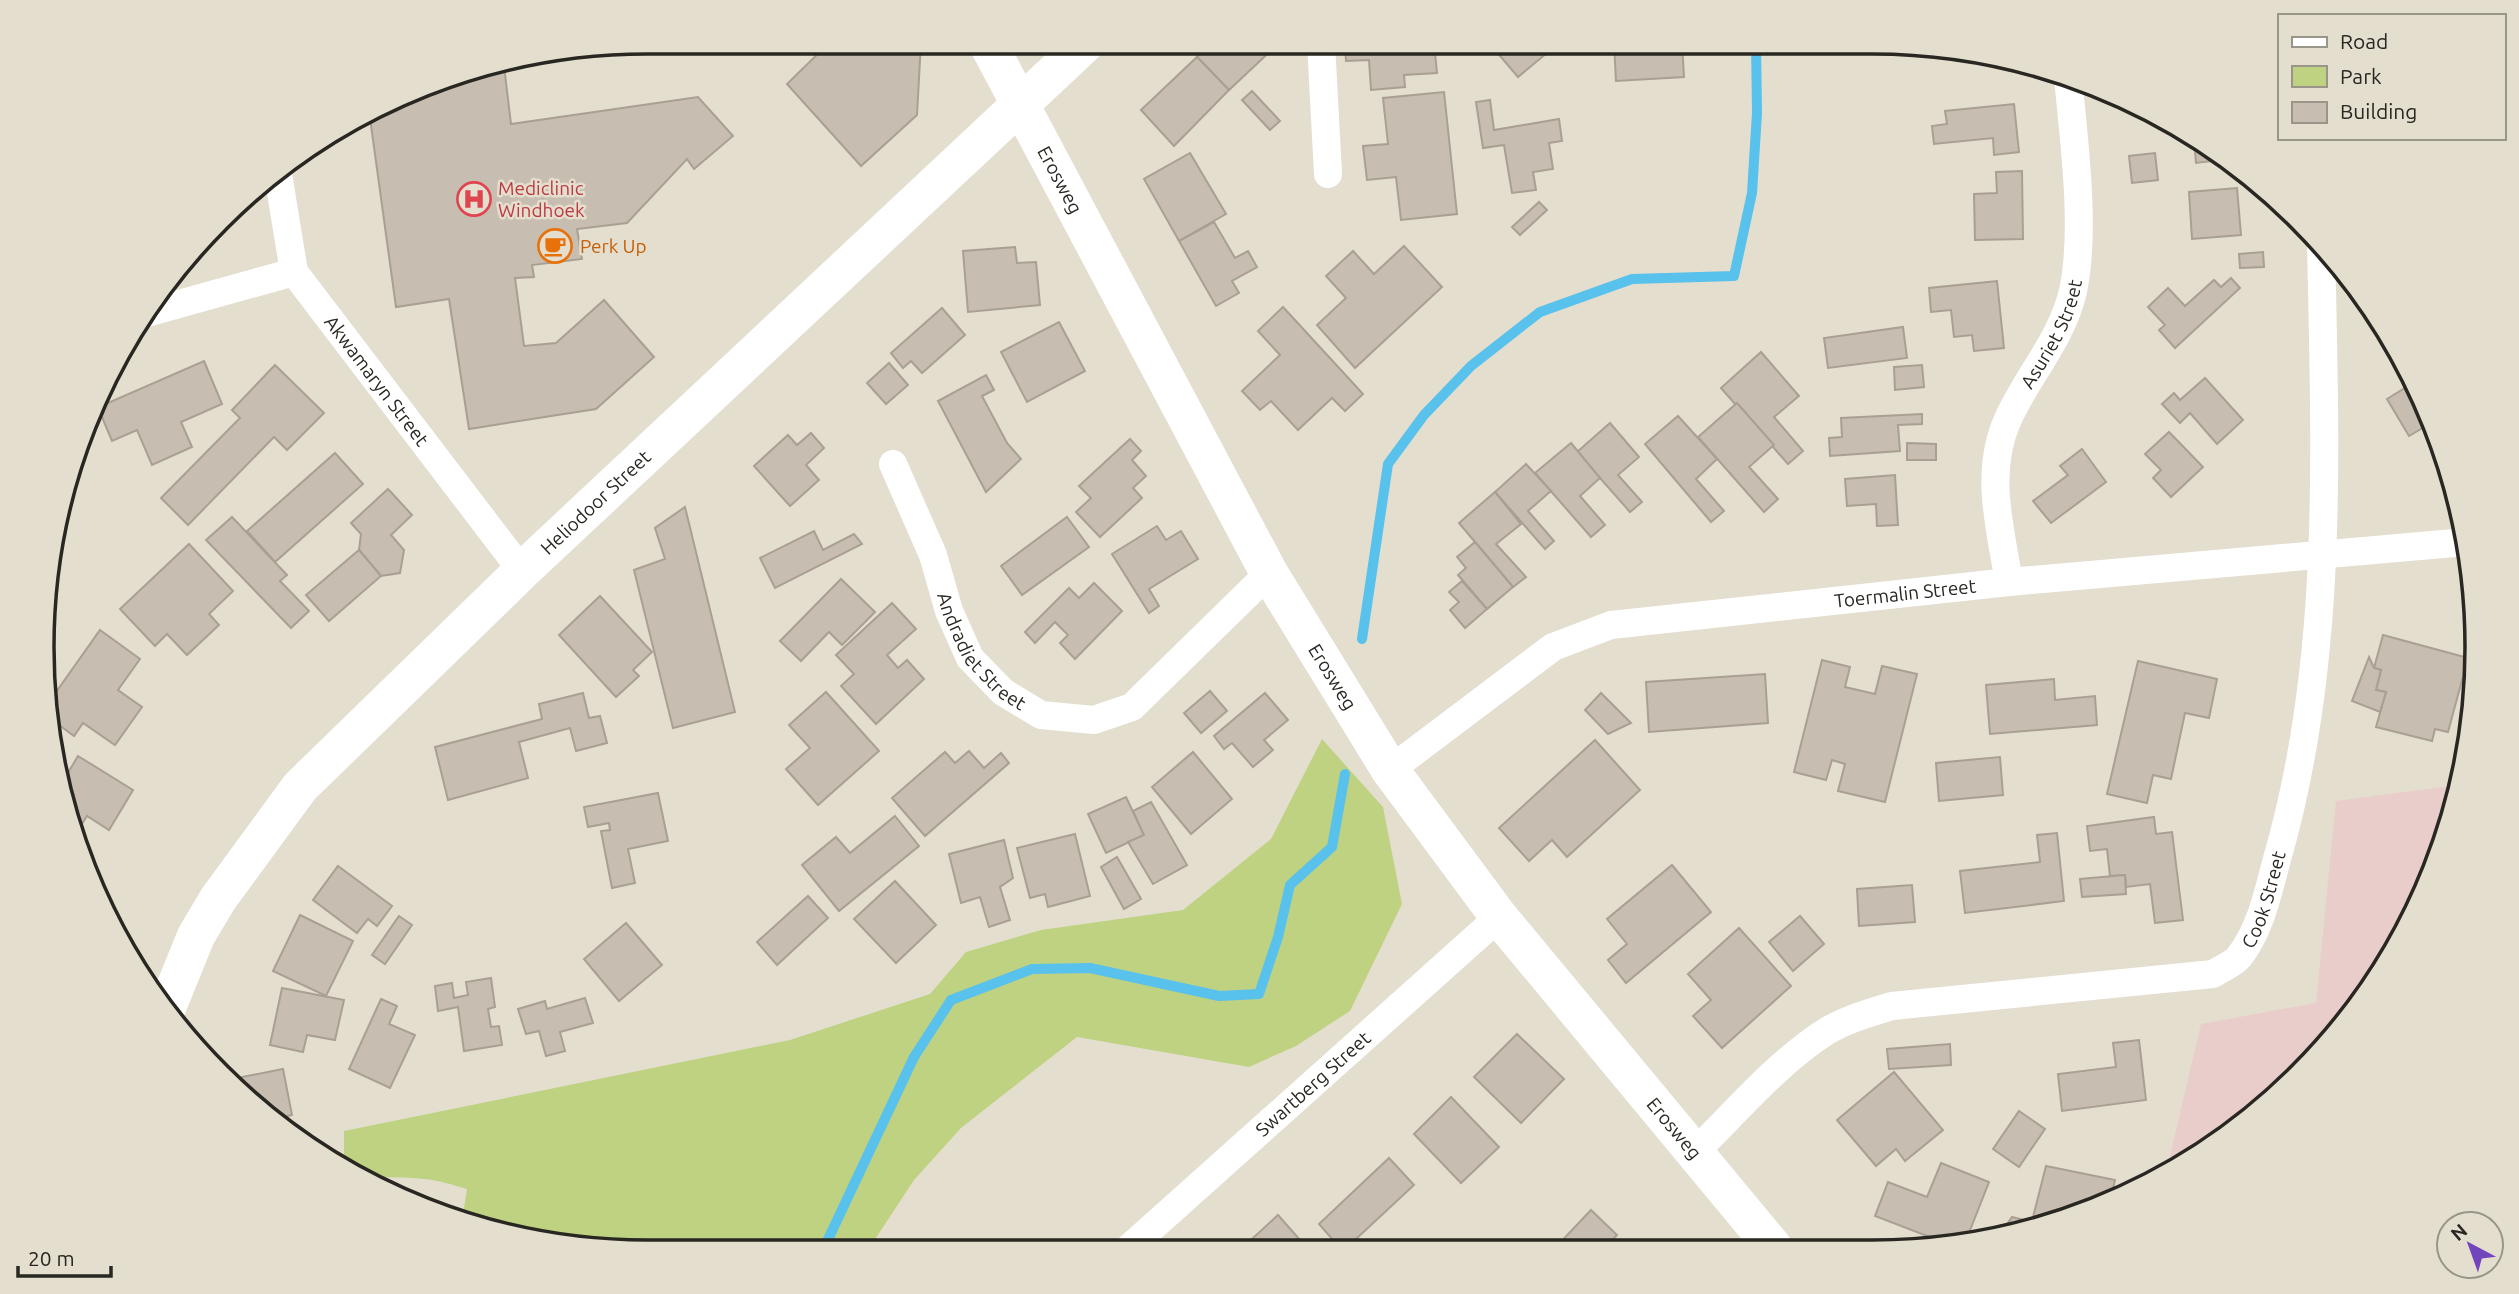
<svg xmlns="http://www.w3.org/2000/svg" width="2519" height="1294" font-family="Ubuntu,sans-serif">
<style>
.education{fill:#e8cdcb}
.green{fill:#bfd282}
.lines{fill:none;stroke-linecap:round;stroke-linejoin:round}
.stream{stroke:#58c1ec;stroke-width:10}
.building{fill:#c7bdb0;stroke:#a99f93;stroke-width:2}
.street{stroke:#fff;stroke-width:28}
.secondary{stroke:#fff;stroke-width:38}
.labels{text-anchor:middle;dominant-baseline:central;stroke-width:5;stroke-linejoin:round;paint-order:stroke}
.street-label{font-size:19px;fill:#292721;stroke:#e4decf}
.health-label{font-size:19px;fill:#be3a42;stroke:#e4decf;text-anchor:start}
.food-label{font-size:19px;fill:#c56008;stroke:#e4decf;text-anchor:start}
.rim{fill:none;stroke:#292721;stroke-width:3.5}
</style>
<rect width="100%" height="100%" fill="#e4decf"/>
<polygon class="education" points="2459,785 2456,804 2414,915 2327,1046 2208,1150 2166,1173 2201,1024 2316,1003 2336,801"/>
<path class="green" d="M 1322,739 L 1383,807 L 1402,904 L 1350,1011 L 1296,1046 L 1249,1067 L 1077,1037 L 961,1128 L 914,1180 L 868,1250 C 740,1250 582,1266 462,1221 L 467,1189 C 453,1185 438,1180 424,1179 C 394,1175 370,1183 344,1165 L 344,1131 L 790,1040 L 930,994 L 966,952 L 1041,930 L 1183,910 L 1271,839 Z"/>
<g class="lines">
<g class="stream">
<polyline points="1362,639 1388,464 1424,415 1471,366 1540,312 1632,279 1734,276 1752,193 1757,113 1756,43"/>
<polyline points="823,1250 914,1057 951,1000 1032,969 1090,968 1219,996 1259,994 1278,937 1290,885 1332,847 1345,774"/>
</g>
</g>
<g class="building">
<polygon points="830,42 921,42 917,115 861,166 787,84"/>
<polygon points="1212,43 1279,43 1229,90 1197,57"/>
<polygon points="1345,43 1434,43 1437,73 1404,75 1405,87 1371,90 1369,60 1346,61"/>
<polygon points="1489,43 1559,43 1518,77"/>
<polygon points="1614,43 1682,43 1684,77 1616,81"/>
<polygon points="1965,52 2008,59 1966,62"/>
<polygon points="1197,57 1229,90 1174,146 1141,110"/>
<polygon points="504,66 511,124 698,97 733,136 694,169 687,159 627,223 577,229 582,259 532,265 534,277 515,278 524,346 556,343 604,300 654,357 596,409 469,429 449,299 396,307 370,118 452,74"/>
<polygon points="1252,91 1280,121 1270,130 1242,100"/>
<polygon points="1444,92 1457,214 1401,220 1396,177 1367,180 1363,146 1388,144 1383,98"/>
<polygon points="1490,100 1494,130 1559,119 1562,141 1549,143 1553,169 1533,172 1536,190 1512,193 1504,145 1483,148 1476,102"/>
<polygon points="2014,104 2019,152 1994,155 1993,138 1934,144 1932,126 1947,124 1945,111"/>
<polygon points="2194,138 2228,159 2196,163"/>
<polygon points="1190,153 1226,214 1179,241 1144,179"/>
<polygon points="2155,153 2158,180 2132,183 2129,156"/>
<polygon points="2022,171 2023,239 1975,240 1974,194 1997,193 1996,172"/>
<polygon points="2237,188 2241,235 2192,239 2189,192"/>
<polygon points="1539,202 1547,210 1520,235 1512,227"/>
<polygon points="1214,222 1235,258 1248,251 1257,267 1232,281 1239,293 1216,306 1179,241"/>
<polygon points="1404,246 1442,287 1355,368 1317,325 1346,298 1326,276 1353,251 1374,274"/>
<polygon points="1015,247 1017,263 1036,262 1040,305 968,312 963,251"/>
<polygon points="2263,252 2264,267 2240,268 2239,254"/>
<polygon points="2231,278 2240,288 2175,348 2159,330 2165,325 2148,307 2168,288 2185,306 2214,280 2221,287"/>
<polygon points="1997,281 2004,348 1974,351 1972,335 1954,337 1951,310 1931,312 1929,288"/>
<polygon points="1283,307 1363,394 1345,411 1332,398 1298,430 1271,401 1260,410 1242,391 1280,355 1258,331"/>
<polygon points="942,308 965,335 922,373 911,361 903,368 891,353"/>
<polygon points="1059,322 1085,371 1027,402 1001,352"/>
<polygon points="1903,327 1907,358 1828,368 1824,338"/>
<polygon points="1761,352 1799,396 1774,417 1803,451 1788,464 1721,388"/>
<polygon points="204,361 222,404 181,422 192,447 152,465 137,430 112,441 99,410 101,406"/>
<polygon points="889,363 908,385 886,404 867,383"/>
<polygon points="275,365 324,413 287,450 274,437 188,525 161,498 240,418 232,410"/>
<polygon points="1922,365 1924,387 1895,390 1894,367"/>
<polygon points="986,375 994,390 982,396 1007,443 1021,459 986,492 938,401"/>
<polygon points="2205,378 2243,420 2217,444 2190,413 2180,423 2162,404 2174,393 2180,400"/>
<polygon points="2413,383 2431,423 2409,436 2387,399"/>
<polygon points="1737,403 1774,445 1749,467 1778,499 1764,512 1698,437"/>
<polygon points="1922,414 1922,424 1898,425 1900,451 1830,456 1829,438 1842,437 1841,418"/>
<polygon points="1678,416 1717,459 1696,479 1724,511 1711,522 1645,444"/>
<polygon points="1610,423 1639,457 1618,475 1642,502 1630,512 1577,452"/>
<polygon points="2169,432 2203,467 2171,497 2153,478 2161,470 2145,454"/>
<polygon points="811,433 824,448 806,465 819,480 790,506 754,466 788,435 797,445"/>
<polygon points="1130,439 1141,451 1132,460 1146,476 1133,488 1142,498 1100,537 1076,512 1091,498 1079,486"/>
<polygon points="1571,443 1600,478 1580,496 1605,525 1591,537 1535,473"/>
<polygon points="1907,443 1936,444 1936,460 1907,460"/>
<polygon points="2082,449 2106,482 2051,523 2033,501 2068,475 2060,466"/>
<polygon points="335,453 363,484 275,562 247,531"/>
<polygon points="1526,464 1551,491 1528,511 1554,541 1545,549 1495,492"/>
<polygon points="1895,475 1898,525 1877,526 1876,504 1847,506 1845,479"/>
<polygon points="388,489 412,515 391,535 404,550 400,573 381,576 359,550 361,534 351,523"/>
<polygon points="1495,492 1521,524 1496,544 1526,577 1513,587 1459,523"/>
<polygon points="685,507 735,712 673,728 634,570 665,559 655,528"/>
<polygon points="232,517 287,575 280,581 309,611 291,628 206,540"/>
<polygon points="1067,517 1089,547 1022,595 1001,566"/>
<polygon points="1157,526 1166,540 1181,531 1198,559 1149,589 1159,606 1149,613 1112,554"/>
<polygon points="814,531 823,550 854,534 862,544 775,588 760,558"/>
<polygon points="1475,542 1513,587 1487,609 1458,575 1466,568 1457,557"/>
<polygon points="189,544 233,591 209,614 219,625 187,655 167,634 155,646 120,609"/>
<polygon points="359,550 381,576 329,621 306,595"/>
<polygon points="841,579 875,612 842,645 829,632 801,661 780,641"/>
<polygon points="1462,581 1487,609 1465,628 1450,610 1459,602 1449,592"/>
<polygon points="1094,583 1122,611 1075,659 1060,643 1068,635 1055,622 1035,643 1025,632 1069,588 1079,598"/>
<polygon points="600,596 652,652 633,670 639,676 616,697 559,635"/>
<polygon points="892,603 916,629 887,655 898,668 907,660 924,679 876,724 841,686 854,674 836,655"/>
<polygon points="100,630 140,659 118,690 142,707 115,745 83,723 74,736 51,719 47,705"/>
<polygon points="2383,635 2468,658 2448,732 2435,729 2432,741 2376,727 2386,692 2376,690 2381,670 2374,668"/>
<polygon points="2369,657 2374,668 2381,670 2376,690 2386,692 2380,712 2352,701"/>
<polygon points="1822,660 1850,667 1845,687 1875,694 1882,666 1917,674 1885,802 1838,791 1845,764 1832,760 1826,780 1794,772"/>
<polygon points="2138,661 2217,679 2209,718 2185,713 2171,779 2153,775 2147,803 2107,794"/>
<polygon points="1765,674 1768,723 1649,732 1646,682"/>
<polygon points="2054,679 2055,700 2095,696 2097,725 1990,734 1986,685"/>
<polygon points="1210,691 1227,711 1201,733 1184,713"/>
<polygon points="826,692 879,751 818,805 786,769 810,748 789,725"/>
<polygon points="583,693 589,718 600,716 607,743 576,751 570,728 519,742 528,778 448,800 435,747 542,719 539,704"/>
<polygon points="1265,693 1288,720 1264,740 1273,750 1253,767 1232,743 1224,749 1214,736"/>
<polygon points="1601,693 1631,723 1608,734 1585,710"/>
<polygon points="1595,740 1640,790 1567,857 1552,840 1529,861 1499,828"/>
<polygon points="969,751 984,768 1001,753 1009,763 925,836 892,798 945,752 955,763"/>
<polygon points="1193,752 1232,799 1191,834 1152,787"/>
<polygon points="78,756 133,790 109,830 87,816 77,832 65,778"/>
<polygon points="2000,757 2003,795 1939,801 1936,763"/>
<polygon points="658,793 668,841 628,849 635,883 612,888 601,831 610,830 609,823 588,827 584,807"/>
<polygon points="1126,797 1144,835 1106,853 1088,814"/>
<polygon points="1151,802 1187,865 1153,884 1128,842 1144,835 1133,811"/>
<polygon points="895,816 919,846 839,911 802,865 836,837 850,853"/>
<polygon points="2154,817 2156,834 2172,832 2183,920 2155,923 2150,884 2126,887 2125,875 2110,876 2107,849 2090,851 2087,826"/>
<polygon points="2057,833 2064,901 1965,913 1960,871 2040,862 2037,835"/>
<polygon points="1075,834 1090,896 1048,907 1045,894 1030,898 1017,848"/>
<polygon points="1004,840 1013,878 1000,887 1010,920 989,927 980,897 961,903 949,854"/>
<polygon points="1117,857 1141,899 1124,909 1101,867"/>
<polygon points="1672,865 1711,912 1626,983 1608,960 1627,944 1607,919"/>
<polygon points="338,866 392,906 377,926 368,919 357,933 313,900"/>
<polygon points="2125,875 2126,894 2082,897 2080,879"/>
<polygon points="895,881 936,925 896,963 854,919"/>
<polygon points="1912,885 1915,922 1859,926 1857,889"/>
<polygon points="808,896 828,918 777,965 757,942"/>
<polygon points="300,915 353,941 326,996 273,971"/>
<polygon points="399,916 412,925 385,964 372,955"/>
<polygon points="1800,916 1824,944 1793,971 1769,942"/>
<polygon points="626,923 662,965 619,1001 584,959"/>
<polygon points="1739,928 1791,986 1722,1048 1693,1016 1711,1000 1688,974"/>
<polygon points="491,978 495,1007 488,1009 491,1027 499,1026 502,1045 464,1051 458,1007 438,1011 435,986 452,983 454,998 468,995 466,982"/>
<polygon points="282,988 344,1000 335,1040 307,1035 303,1052 270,1045"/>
<polygon points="585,998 593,1023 560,1032 565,1051 546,1056 539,1031 526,1034 518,1009 545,1001 547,1009"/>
<polygon points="381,999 397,1006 389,1024 415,1035 390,1088 349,1069"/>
<polygon points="1517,1034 1564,1079 1521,1123 1474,1077"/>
<polygon points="2139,1040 2146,1100 2062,1111 2058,1074 2116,1067 2113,1043"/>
<polygon points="1950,1044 1951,1065 1889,1069 1887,1049"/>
<polygon points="283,1069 292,1115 279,1118 227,1080"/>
<polygon points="1894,1072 1943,1130 1905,1161 1896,1149 1876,1166 1837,1120"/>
<polygon points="1451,1097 1499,1147 1461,1183 1414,1134"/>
<polygon points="2019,1111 2045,1129 2019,1167 1993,1149"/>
<polygon points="1389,1158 1414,1185 1356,1239 1365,1248 1341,1249 1319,1224"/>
<polygon points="1941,1163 1989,1182 1965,1243 1953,1246 1875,1216 1888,1182 1927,1197"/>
<polygon points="2046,1166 2115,1180 2110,1202 2031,1225"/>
<polygon points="2120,1189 2131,1191 2118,1198"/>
<polygon points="1591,1210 1617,1235 1605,1248 1555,1248"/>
<polygon points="1278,1215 1308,1249 1241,1249"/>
<polygon points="2012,1217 2032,1222 2031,1225 2001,1233"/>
</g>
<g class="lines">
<g class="street">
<polyline points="1321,43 1328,174"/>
<path id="s1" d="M 277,168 L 294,272 L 522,571"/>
<polyline points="143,314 294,272"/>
<path id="s2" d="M 893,464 L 933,555 L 949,611 L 970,658 L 1003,692 L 1041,715 L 1094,720 L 1132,707 L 1269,573"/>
<path id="s3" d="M 2009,582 C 2000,527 1984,472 2008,419 C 2028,375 2062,339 2073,291 C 2086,230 2074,140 2068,78"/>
<path id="s4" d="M 1390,770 L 1553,647 L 1611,625 L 2009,582 L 2466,542"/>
<path id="s5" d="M 1696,1151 C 1738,1110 1778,1062 1827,1031 C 1847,1019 1869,1013 1892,1006 L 2213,974 C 2221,969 2233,964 2239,957 C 2261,929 2268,892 2277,859 C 2335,659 2325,448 2321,242"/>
<path id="s6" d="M 1128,1249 L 1499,917"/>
</g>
<g class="secondary">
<path id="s7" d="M 987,42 L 1269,573 L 1390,770 L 1499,917 L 1773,1247"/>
<path id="s8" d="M 166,1010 L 196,936 L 218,899 L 300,787 L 522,571 L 1087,42"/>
</g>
</g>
<defs>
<g id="hospital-ring" transform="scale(1.75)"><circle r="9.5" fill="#e4decf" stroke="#e0444e" stroke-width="1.5"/><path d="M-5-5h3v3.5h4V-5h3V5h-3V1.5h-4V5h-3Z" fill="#e0444e"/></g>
<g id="cafe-ring" transform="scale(1.75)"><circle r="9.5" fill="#e4decf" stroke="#e8710a" stroke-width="1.5"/><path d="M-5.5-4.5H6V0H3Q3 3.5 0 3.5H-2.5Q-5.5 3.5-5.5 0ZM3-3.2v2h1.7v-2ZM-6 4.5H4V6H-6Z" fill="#e8710a"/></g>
</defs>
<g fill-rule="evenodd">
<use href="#hospital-ring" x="474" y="199"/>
<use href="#cafe-ring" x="555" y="246"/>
</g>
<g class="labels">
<g class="street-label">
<text stroke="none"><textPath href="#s7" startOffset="156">Erosweg</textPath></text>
<text stroke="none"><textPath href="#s3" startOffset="262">Asuriet Street</textPath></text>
<text stroke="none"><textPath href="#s1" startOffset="242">Akwamaryn Street</textPath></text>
<text stroke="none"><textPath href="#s8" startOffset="672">Heliodoor Street</textPath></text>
<text stroke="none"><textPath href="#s4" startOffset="562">Toermalin Street</textPath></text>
<text stroke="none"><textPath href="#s2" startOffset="210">Andradiet Street</textPath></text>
<text stroke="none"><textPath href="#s7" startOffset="723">Erosweg</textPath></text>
<text stroke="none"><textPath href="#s5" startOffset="665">Cook Street</textPath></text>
<text stroke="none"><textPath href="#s6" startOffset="248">Swartberg Street</textPath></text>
<text stroke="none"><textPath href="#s7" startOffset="1290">Erosweg</textPath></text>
</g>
<g class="health-label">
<text x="498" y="188">Mediclinic<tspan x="498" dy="22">Windhoek</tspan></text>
</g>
<g class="food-label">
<text x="580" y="246">Perk Up</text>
</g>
</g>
<path d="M0 0H2519V1294H0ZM647 54H1872A593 593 0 0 1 2465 647V647A593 593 0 0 1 1872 1240H647A593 593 0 0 1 54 647V647A593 593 0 0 1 647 54Z" fill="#e4decf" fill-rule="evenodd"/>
<path class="rim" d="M647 54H1872A593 593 0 0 1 2465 647V647A593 593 0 0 1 1872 1240H647A593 593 0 0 1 54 647V647A593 593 0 0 1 647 54Z"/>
<rect x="2278" y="14" width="228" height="126" fill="#e4decf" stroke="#999589" stroke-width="2"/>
<rect x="2292" y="37" width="35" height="10" fill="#ffffff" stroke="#999589" stroke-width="2"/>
<text x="2340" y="49" font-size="21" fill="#292721">Road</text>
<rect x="2292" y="66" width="35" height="21" fill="#bfd282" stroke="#999589" stroke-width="2"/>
<text x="2340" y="84" font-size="21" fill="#292721">Park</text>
<rect x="2292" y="102" width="35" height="21" fill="#c7bdb0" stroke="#999589" stroke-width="2"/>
<text x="2340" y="119" font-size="21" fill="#292721">Building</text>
<g transform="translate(2470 1245) rotate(319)"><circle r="33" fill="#e4decf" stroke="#999589" stroke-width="2"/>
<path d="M0-5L12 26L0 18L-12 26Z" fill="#7345bd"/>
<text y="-10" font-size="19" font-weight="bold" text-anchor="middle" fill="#292721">N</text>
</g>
<path d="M18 1266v10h93v-10" fill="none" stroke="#292721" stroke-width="3.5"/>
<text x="28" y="1266" font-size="21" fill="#292721" stroke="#e4decf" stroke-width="5" paint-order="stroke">20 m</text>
</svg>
